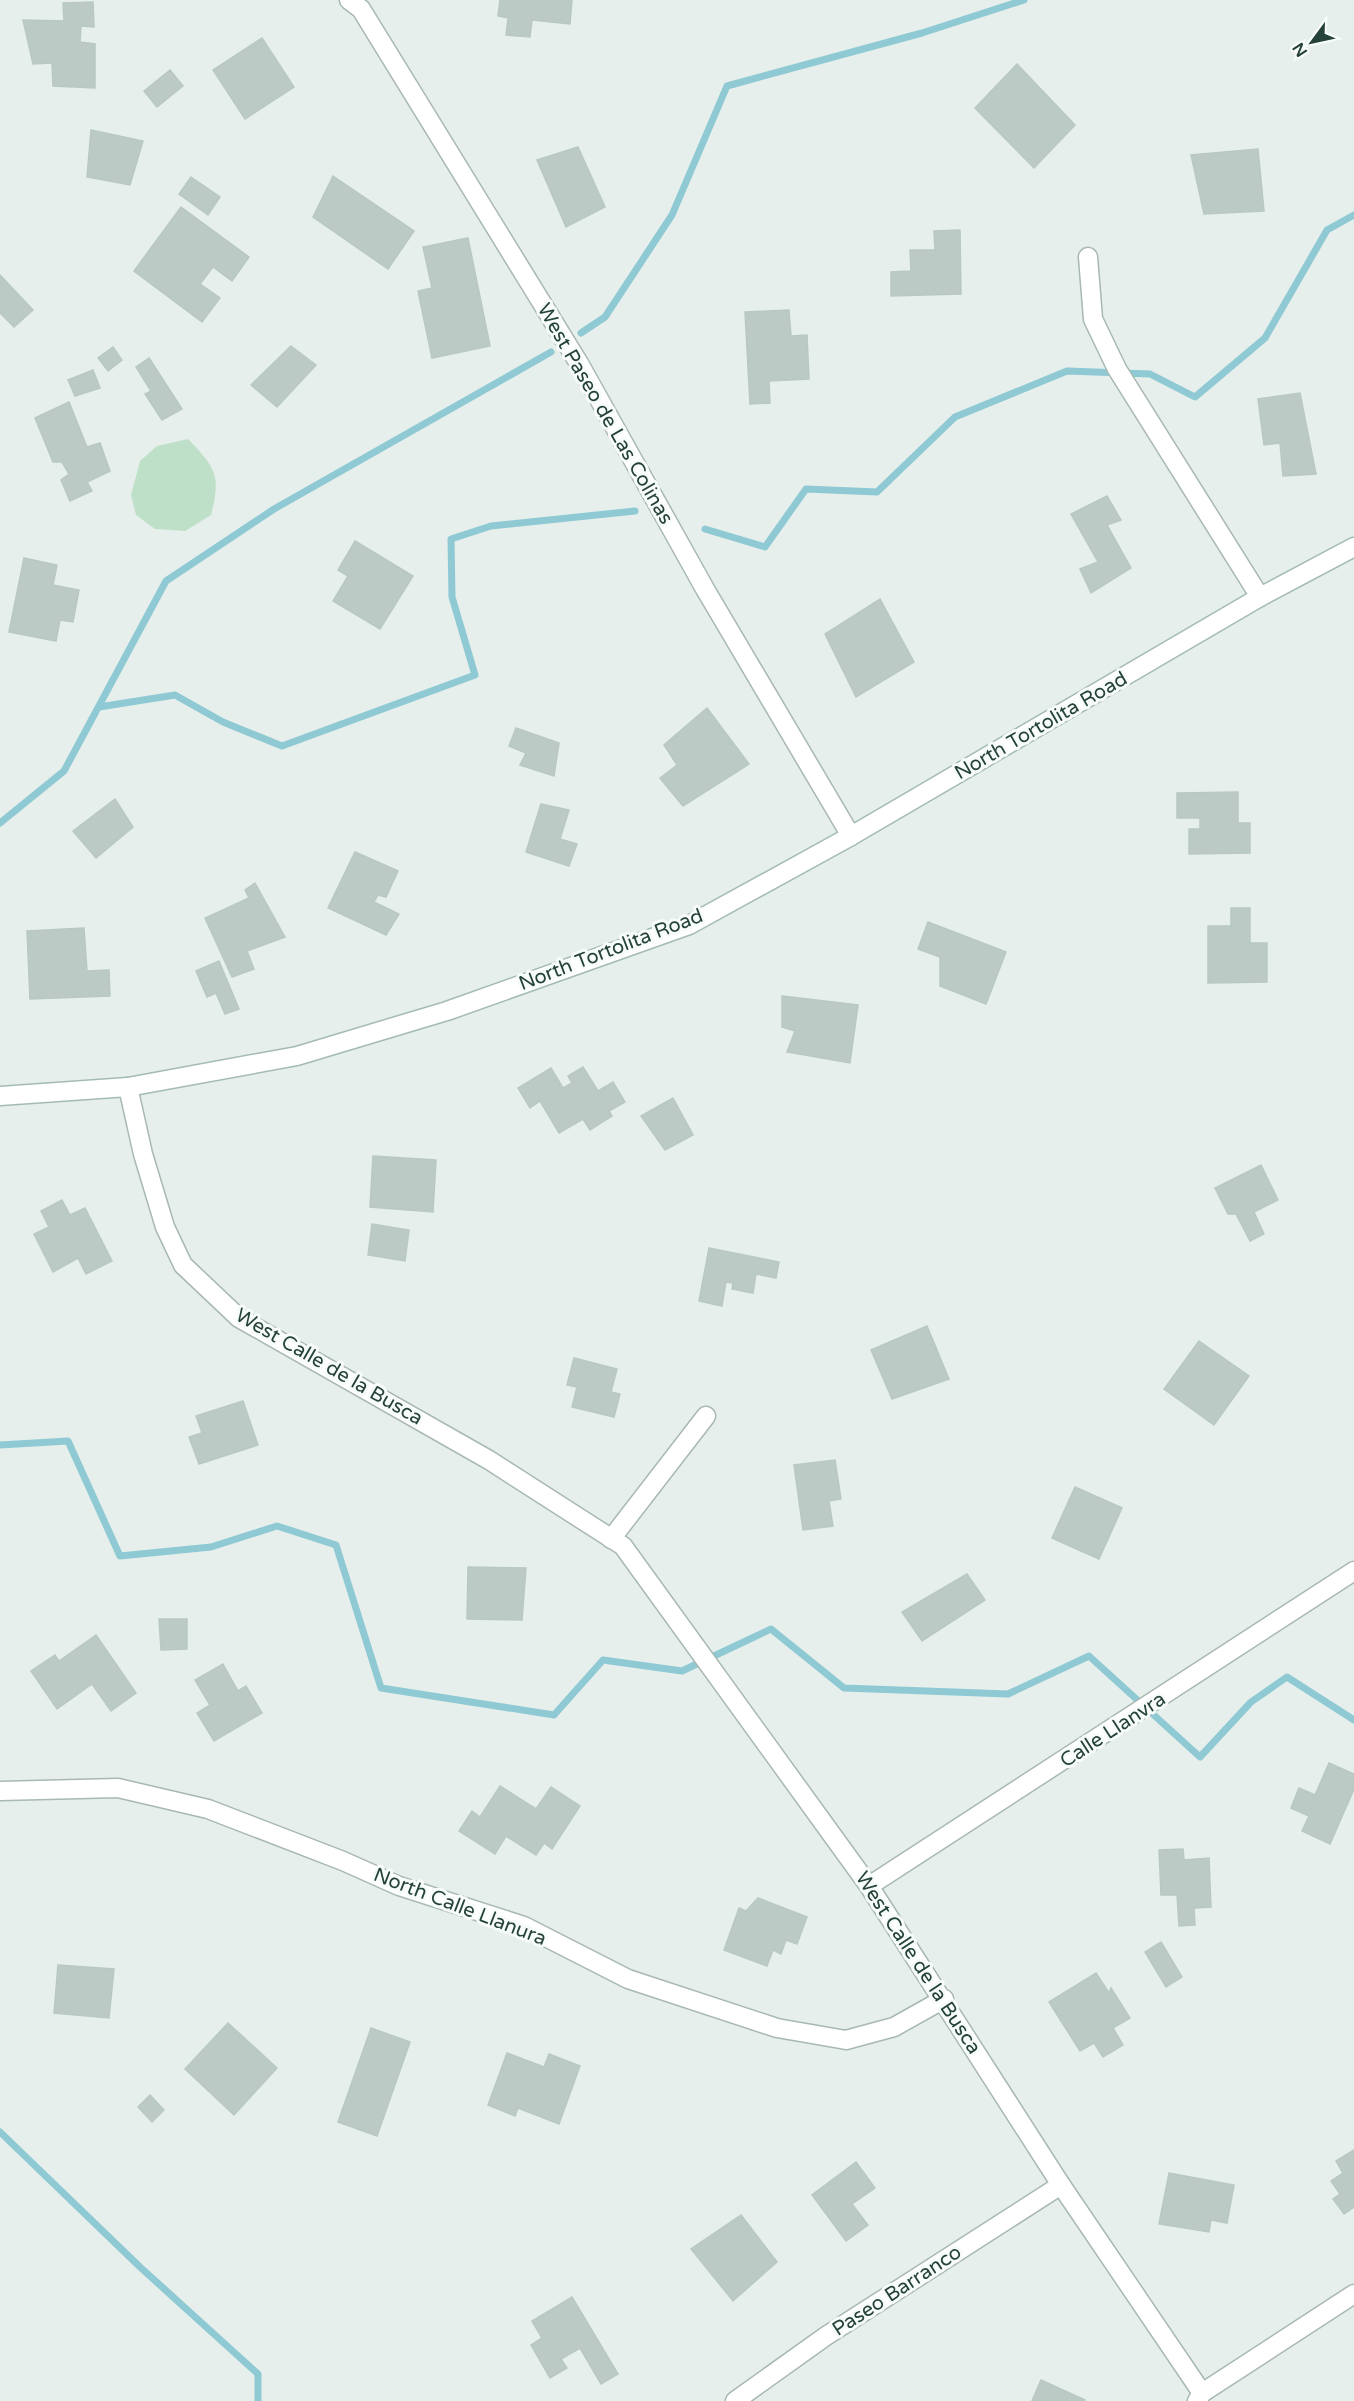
<svg xmlns="http://www.w3.org/2000/svg" width="1354" height="2401" font-family="'Varela Round',sans-serif">
<style>
.green{fill:#bfe0c8}
.lines{fill:none;stroke-linecap:round;stroke-linejoin:round}
.stream{stroke:#8ec9d4;stroke-width:7}
.building{fill:#bbcac4;stroke:#b8c9c2;stroke-width:1.5}
.street-casing{stroke:#a8b8b2;stroke-width:21}
.secondary-casing{stroke:#a4bbb3;stroke-width:21}
.street{stroke:#fff;stroke-width:18}
.secondary{stroke:#fff;stroke-width:18}
.labels{text-anchor:middle;dominant-baseline:central;stroke-width:6;stroke-linejoin:round;paint-order:stroke}
.street-label{font-size:20px;fill:#24423a;stroke:#f7fbf9}
</style>
<rect width="100%" height="100%" fill="#e6efeb"/>
<path class="green" d="M 188,439 C 216,468 221,476 211,515 L 185,531 L 155,529 L 136,515 L 131,495 L 140,461 L 157,446 Z"/>
<g class="lines">
<g class="stream">
<polyline points="581,333 605,317 672,215 727,86 922,33 1024,0"/>
<polyline points="705,529 765,547 806,489 877,492 955,417 1067,371 1150,374 1195,397 1265,338 1327,230 1354,215"/>
<polyline points="99,707 175,695 223,722 282,746 475,675 452,597 451,539 491,526 635,511"/>
<polyline points="0,823 64,771 166,581 274,509 551,352"/>
<polyline points="0,1445 68,1441 120,1556 211,1547 277,1526 336,1545 381,1688 554,1715 603,1660 682,1671 771,1629 844,1688 1008,1694 1089,1656 1200,1757 1251,1702 1287,1677 1354,1720"/>
<polyline points="0,2132 140,2267 258,2374 258,2401"/>
</g>
</g>
<g class="building">
<polygon points="500,0 572,0 570,24 532,20 530,37 506,35 508,18 498,16"/>
<polygon points="93,2 94,27 81,26 80,42 95,44 95,88 53,86 52,63 33,64 23,20 64,21 63,3"/>
<polygon points="262,38 294,87 245,119 213,70"/>
<polygon points="1017,64 1075,125 1034,168 975,108"/>
<polygon points="170,70 183,86 157,107 144,91"/>
<polygon points="91,130 143,141 130,185 87,177"/>
<polygon points="578,147 605,207 566,227 537,160"/>
<polygon points="1258,149 1264,211 1204,214 1191,155"/>
<polygon points="333,176 414,231 388,269 313,217"/>
<polygon points="191,177 220,197 208,215 179,194"/>
<polygon points="181,207 249,257 232,281 213,267 200,284 220,298 202,322 134,271"/>
<polygon points="960,230 961,294 891,296 891,272 911,271 910,250 935,250 934,231"/>
<polygon points="468,238 490,346 432,358 418,291 432,288 423,247"/>
<polygon points="0,275 33,310 14,327 0,313"/>
<polygon points="789,310 791,336 807,335 809,379 769,381 770,403 750,404 745,312"/>
<polygon points="291,346 316,365 277,407 251,385"/>
<polygon points="113,347 122,360 108,371 98,358"/>
<polygon points="149,358 182,409 162,420 145,394 151,391 136,367"/>
<polygon points="93,370 100,388 75,396 68,380"/>
<polygon points="1300,393 1316,474 1283,476 1280,443 1264,445 1258,399"/>
<polygon points="69,402 87,447 100,443 110,471 87,482 92,491 70,501 61,480 69,474 62,462 53,462 35,418"/>
<polygon points="1107,496 1121,520 1107,525 1131,568 1091,593 1080,569 1098,562 1071,514"/>
<polygon points="355,541 413,576 380,629 333,601 348,576 338,570"/>
<polygon points="24,558 57,565 53,585 79,590 73,622 60,620 56,641 9,632"/>
<polygon points="880,599 914,662 856,697 825,634"/>
<polygon points="707,708 749,764 683,806 660,778 677,765 664,745"/>
<polygon points="516,728 559,743 554,776 520,765 526,753 509,746"/>
<polygon points="1238,792 1238,823 1250,823 1250,853 1189,854 1189,829 1200,829 1200,818 1177,818 1177,793"/>
<polygon points="115,799 133,827 96,858 73,831"/>
<polygon points="541,804 569,810 560,839 577,844 569,866 526,852"/>
<polygon points="355,852 398,871 386,897 378,895 374,902 399,914 386,935 328,908"/>
<polygon points="255,883 285,937 247,951 254,969 232,977 205,918 249,898 245,890"/>
<polygon points="1231,908 1250,908 1250,943 1267,943 1267,982 1208,983 1208,926 1231,926"/>
<polygon points="928,922 1006,952 986,1004 940,986 940,957 918,949"/>
<polygon points="84,928 87,971 109,970 110,996 30,999 27,931"/>
<polygon points="219,961 239,1009 225,1014 216,993 207,997 196,971"/>
<polygon points="782,996 858,1005 850,1063 787,1052 795,1031 782,1027"/>
<polygon points="583,1067 598,1091 613,1082 625,1102 609,1111 612,1116 590,1130 583,1119 559,1133 540,1101 530,1108 518,1088 551,1068 563,1088 572,1083 568,1076"/>
<polygon points="673,1098 693,1135 665,1150 641,1116"/>
<polygon points="373,1156 436,1160 433,1212 370,1207"/>
<polygon points="1261,1165 1278,1200 1254,1212 1264,1234 1250,1241 1236,1214 1228,1214 1215,1188"/>
<polygon points="62,1200 70,1215 85,1208 112,1261 86,1274 78,1258 53,1272 34,1234 49,1227 41,1211"/>
<polygon points="372,1224 409,1230 405,1261 368,1255"/>
<polygon points="709,1248 779,1262 776,1278 756,1274 753,1293 732,1289 733,1283 726,1282 722,1306 699,1301"/>
<polygon points="927,1326 949,1379 892,1399 871,1350"/>
<polygon points="1199,1341 1249,1376 1214,1425 1164,1389"/>
<polygon points="574,1358 617,1369 611,1392 620,1394 614,1417 572,1407 577,1387 567,1385"/>
<polygon points="243,1401 258,1445 199,1464 189,1437 202,1433 196,1416"/>
<polygon points="835,1460 841,1499 829,1501 833,1526 803,1530 794,1465"/>
<polygon points="1075,1487 1122,1508 1099,1559 1052,1538"/>
<polygon points="468,1567 526,1568 522,1620 467,1619"/>
<polygon points="967,1574 985,1600 922,1641 902,1612"/>
<polygon points="159,1619 187,1619 187,1649 161,1650"/>
<polygon points="96,1635 136,1693 111,1711 92,1684 57,1709 31,1671 55,1655 59,1661"/>
<polygon points="223,1664 238,1691 246,1686 262,1713 214,1741 197,1713 210,1705 195,1680"/>
<polygon points="1329,1763 1354,1774 1354,1789 1330,1844 1302,1831 1309,1816 1291,1808 1299,1788 1315,1795"/>
<polygon points="500,1786 536,1809 551,1787 580,1806 552,1849 544,1843 536,1855 506,1836 495,1854 459,1831 472,1811 480,1817"/>
<polygon points="1183,1849 1184,1860 1209,1858 1211,1907 1194,1908 1195,1925 1179,1926 1177,1895 1161,1895 1159,1850"/>
<polygon points="758,1898 807,1917 797,1944 786,1940 781,1954 773,1950 767,1966 724,1950 739,1908 746,1911"/>
<polygon points="1161,1942 1182,1977 1166,1987 1145,1952"/>
<polygon points="58,1965 114,1969 109,2018 54,2013"/>
<polygon points="1096,1973 1109,1993 1111,1988 1130,2018 1113,2028 1123,2045 1103,2057 1094,2043 1080,2051 1049,2002"/>
<polygon points="228,2023 277,2068 234,2115 185,2069"/>
<polygon points="371,2028 410,2042 377,2136 338,2122"/>
<polygon points="507,2053 544,2067 549,2054 580,2066 559,2124 518,2108 515,2116 488,2105"/>
<polygon points="150,2095 164,2110 152,2122 138,2107"/>
<polygon points="1354,2150 1354,2207 1344,2214 1333,2199 1340,2194 1331,2181 1343,2173 1336,2161"/>
<polygon points="856,2162 875,2188 852,2204 868,2225 846,2241 812,2195"/>
<polygon points="1169,2173 1234,2185 1227,2223 1211,2220 1209,2232 1159,2224"/>
<polygon points="741,2215 777,2262 733,2301 691,2249"/>
<polygon points="572,2297 618,2374 601,2384 580,2348 561,2359 567,2368 550,2378 531,2345 542,2338 532,2321"/>
<polygon points="1041,2380 1085,2400 1084,2401 1032,2401"/>
</g>
<g class="lines">
<g class="street-casing">
<g id="street">
<polyline points="349,0 361,9 580,365 705,589 851,836"/>
<polyline points="1088,257 1093,319 1117,369 1260,597"/>
<polyline points="128,1087 143,1154 165,1227 183,1265 239,1318 489,1460 623,1546 869,1886 1061,2185 1202,2393"/>
<polyline points="611,1539 706,1416"/>
<polyline points="0,1791 118,1788 208,1809 343,1861 399,1886 524,1926 628,1979 777,2028 846,2040 894,2027 944,1999"/>
<polyline points="869,1886 1354,1571"/>
<polyline points="735,2401 826,2336 1061,2185"/>
<polyline points="1197,2401 1202,2393 1354,2294"/>
</g>
</g>
<g class="secondary-casing">
<polyline id="secondary" points="0,1096 128,1087 297,1056 447,1011 689,925 851,836 1260,597 1354,547"/>
</g>
<use href="#street" class="street"/>
<use href="#secondary" class="secondary"/>
</g>
<g class="labels">
<g class="street-label">
<text transform="translate(605 414) rotate(60)">West Paseo de Las Colinas</text>
<text transform="translate(1041 726) rotate(-30)">North Tortolita Road</text>
<text transform="translate(611 950) rotate(-21)">North Tortolita Road</text>
<text transform="translate(329 1367) rotate(30)">West Calle de la Busca</text>
<text transform="translate(1113 1730) rotate(-33)">Calle Llanvra</text>
<text transform="translate(460 1907) rotate(21)">North Calle Llanura</text>
<text transform="translate(918 1963) rotate(57)">West Calle de la Busca</text>
<text transform="translate(897 2291) rotate(-33)">Paseo Barranco</text>
</g>
</g>
<g transform="translate(1312 42) rotate(237)" stroke="#f7fbf9" stroke-width="4.5" paint-order="stroke">
<path d="M0-4.5L10 22L0 15L-10 22Z" fill="#24423a"/>
<text y="-9" font-size="16" font-weight="bold" text-anchor="middle" fill="#24423a">N</text>
</g>
</svg>
